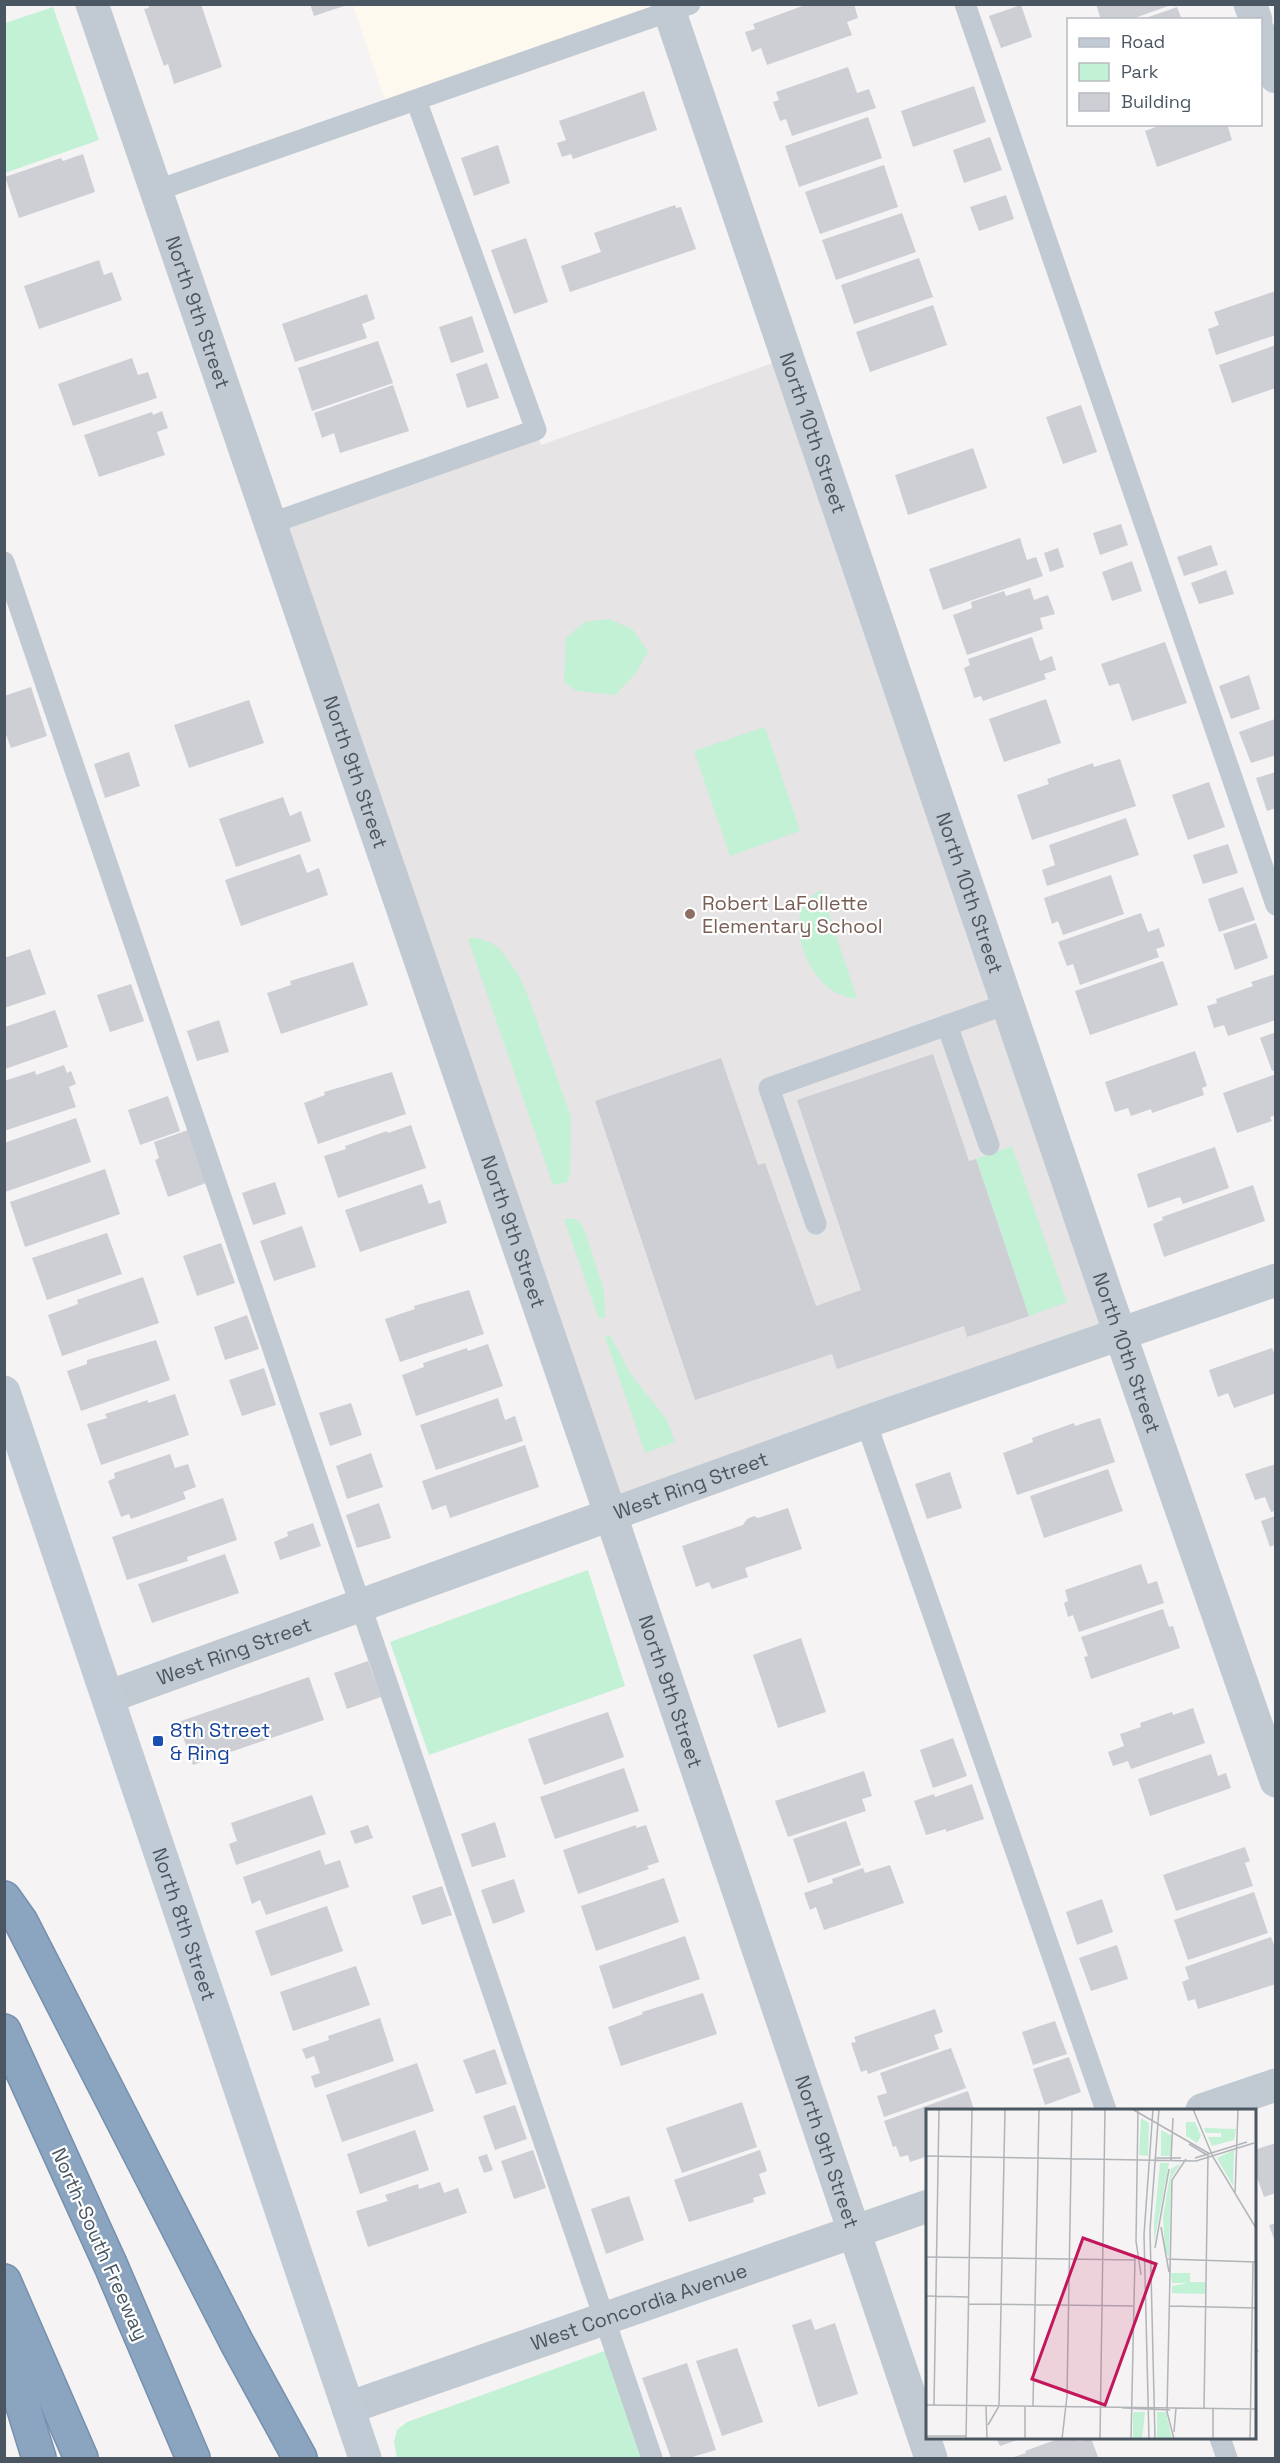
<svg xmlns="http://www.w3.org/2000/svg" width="1280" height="2463" font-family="'Space Grotesk',sans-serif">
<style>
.commercial{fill:#fdf9ef}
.education{fill:#e6e4e5}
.green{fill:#c3f1d5}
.building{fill:#cdcfd5}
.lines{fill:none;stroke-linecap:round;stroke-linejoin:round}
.highway-casing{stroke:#7690ad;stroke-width:36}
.lane{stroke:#c1cad2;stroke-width:21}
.street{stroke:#c1cad2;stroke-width:33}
.secondary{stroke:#c1cbd6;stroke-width:33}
.highway{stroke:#8ba5c1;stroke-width:33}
.education-dot{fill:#8d6e63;stroke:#fff;stroke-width:2}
.transit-dot{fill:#1a4fb4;stroke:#fff;stroke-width:2}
.labels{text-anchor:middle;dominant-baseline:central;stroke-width:4.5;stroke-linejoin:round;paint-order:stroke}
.street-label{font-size:20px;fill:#4a5661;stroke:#fff}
.education-label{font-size:20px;fill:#785e54;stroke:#fff;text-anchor:start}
.transit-label{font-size:20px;fill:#164399;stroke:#fff;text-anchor:start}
.inset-road{fill:none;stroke:#b1b4b9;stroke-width:1.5}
.view{fill:#c2185b;fill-opacity:0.15;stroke:#c2185b;stroke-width:3}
.inset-edge{fill:none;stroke:#4a5661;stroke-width:3}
</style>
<rect width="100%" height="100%" fill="#f5f3f3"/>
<polygon class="commercial" points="667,4 388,110 353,5"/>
<polygon class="education" points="787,358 1120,1334 610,1513 269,524 536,430 541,445"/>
<g class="green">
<polygon points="53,7 99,140 5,173 5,23"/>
<polygon points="609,619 632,629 648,651 636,673 615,695 577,691 564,682 566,638 585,622"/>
<polygon points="765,727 800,831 730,856 694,751"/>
<path d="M 821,890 L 857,998 C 851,999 846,997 839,994 C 812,982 792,939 801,910 C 804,901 813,895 821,890 Z"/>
<polygon points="473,937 490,942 500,949 518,974 528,996 571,1117 570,1173 567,1182 553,1185 468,939"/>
<polygon points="1012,1146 1067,1302 1029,1316 976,1159"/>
<polygon points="564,1219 576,1219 583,1226 604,1290 605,1317 599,1319"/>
<polygon points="610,1335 630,1373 667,1420 675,1442 645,1453 605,1337"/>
<polygon points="588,1570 625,1686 429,1755 390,1642"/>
<polygon points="607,2350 643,2458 397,2458 394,2442 397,2430 407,2422"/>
</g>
<g class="building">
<polygon points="148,4 201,4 222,67 174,84 168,64 164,66 144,9 149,8"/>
<polygon points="310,4 347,4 347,5 314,16"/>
<polygon points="808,4 854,4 858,18 847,22 852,35 767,65 761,48 752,52 745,32 755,29 753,24"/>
<polygon points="1096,4 1171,4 1171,5 1129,20 1101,20"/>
<polygon points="1021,5 1032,37 1001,48 989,16"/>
<polygon points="1177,7 1182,20 1143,20 1143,19"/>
<polygon points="848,67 857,93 869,89 876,108 792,136 786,119 780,121 773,102 779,100 776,92"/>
<polygon points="974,86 986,122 913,147 901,111"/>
<polygon points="644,91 657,130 573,159 571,154 562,157 557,143 566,140 559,121"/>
<polygon points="868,117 882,158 799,187 785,146"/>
<polygon points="1164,124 1227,124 1232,140 1157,167 1145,131"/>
<polygon points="990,137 1002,170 964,183 953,150"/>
<polygon points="498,145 510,183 474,196 461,158"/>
<polygon points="83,154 95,192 19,218 5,177 61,158 63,161"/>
<polygon points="884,165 898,207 820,234 805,192"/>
<polygon points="1006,195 1014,219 979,231 970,207"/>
<polygon points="675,205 676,208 681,207 696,249 570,292 561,266 601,252 594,233"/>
<polygon points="902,213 916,252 836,280 822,240"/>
<polygon points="526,238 548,302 514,314 491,250"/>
<polygon points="919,258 933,297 854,324 841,285"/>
<polygon points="99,260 104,275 112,272 122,300 39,329 24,286"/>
<polygon points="1276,291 1276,335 1216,355 1208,329 1219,325 1214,312"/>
<polygon points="367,294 375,319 362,324 367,338 295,362 282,324"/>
<polygon points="933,305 947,345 870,372 856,332"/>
<polygon points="472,316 484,352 451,363 439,327"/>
<polygon points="378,341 393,383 312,411 298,368"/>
<polygon points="1276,345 1276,388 1232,403 1219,365"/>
<polygon points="132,358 138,375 148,372 157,398 73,426 58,384"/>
<polygon points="487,363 499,398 467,408 456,374"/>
<polygon points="393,385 409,431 340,453 334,433 322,438 314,413"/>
<polygon points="1081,405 1097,452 1063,464 1046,417"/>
<polygon points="162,411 168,428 157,432 165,455 99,477 84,435 152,412 153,415"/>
<polygon points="973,448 987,488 908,515 895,475"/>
<polygon points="1121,524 1128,545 1100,555 1093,533"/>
<polygon points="1020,538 1027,560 1036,557 1043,576 943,610 929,569"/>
<polygon points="1211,545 1218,565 1184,576 1177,557"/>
<polygon points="1058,548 1064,567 1050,572 1044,553"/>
<polygon points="1132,561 1142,591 1112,601 1102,572"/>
<polygon points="1226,570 1234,594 1199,604 1191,583"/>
<polygon points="1030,588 1034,600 1048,595 1055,614 1040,618 1043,629 967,655 953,615 972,608 971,602 1004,591 1006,596"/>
<polygon points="1032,637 1040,661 1052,656 1056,670 1044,674 1046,679 983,701 981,696 974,698 964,668 970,665 968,659"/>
<polygon points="1165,642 1187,703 1132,721 1119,683 1109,686 1101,664"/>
<polygon points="1249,675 1260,709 1231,719 1219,686"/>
<polygon points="31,687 47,736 11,748 4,729 4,696"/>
<polygon points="1046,699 1061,743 1004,762 989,719"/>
<polygon points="249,700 264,743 189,768 174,725"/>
<polygon points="1275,719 1276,755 1251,763 1239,732"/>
<polygon points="129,752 140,786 105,798 94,764"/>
<polygon points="1120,759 1136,806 1032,840 1017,795 1049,784 1047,779 1093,763 1094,767"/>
<polygon points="1276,772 1276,808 1267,811 1256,778"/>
<polygon points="1209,782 1225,827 1188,840 1172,795"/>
<polygon points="283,797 290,816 301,811 311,841 236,867 219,819"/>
<polygon points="1126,818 1139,855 1047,886 1042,870 1055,865 1049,845"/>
<polygon points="1228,844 1238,873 1203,884 1193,855"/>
<polygon points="300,854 307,873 319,868 328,895 241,926 225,880"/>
<polygon points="1111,875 1124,914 1063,935 1058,921 1052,924 1044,898"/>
<polygon points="1243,887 1255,920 1219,932 1208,899"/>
<polygon points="1141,913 1148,932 1159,928 1165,946 1156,949 1159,957 1080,985 1073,964 1067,966 1058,942"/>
<polygon points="1256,923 1268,958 1235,970 1223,934"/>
<polygon points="30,949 46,994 4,1008 4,958"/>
<polygon points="1163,961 1178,1005 1090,1035 1075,991"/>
<polygon points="353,962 368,1005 281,1034 267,993 291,985 290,981"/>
<polygon points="1276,974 1276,1020 1228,1036 1224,1025 1214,1028 1207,1006 1217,1003 1216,999 1253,986 1251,982"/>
<polygon points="131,984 144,1021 110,1032 97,995"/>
<polygon points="55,1010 68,1047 5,1069 5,1027"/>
<polygon points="219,1020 229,1052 197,1061 187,1031"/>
<polygon points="1276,1032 1276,1070 1272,1071 1260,1038"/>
<polygon points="1195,1051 1207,1086 1202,1088 1204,1095 1152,1113 1151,1109 1131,1116 1128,1108 1115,1112 1105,1082"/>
<polygon points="933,1054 969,1161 976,1159 1029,1316 967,1337 964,1326 837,1369 832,1354 695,1400 595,1101 721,1058 758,1165 765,1163 816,1306 861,1290 797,1100"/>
<polygon points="64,1065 67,1073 71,1071 76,1084 69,1087 76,1107 4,1131 4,1081 35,1071 36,1075"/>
<polygon points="392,1072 406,1114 318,1144 304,1103 325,1095 324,1092"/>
<polygon points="1276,1074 1276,1115 1270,1117 1272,1121 1237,1133 1223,1093"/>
<polygon points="168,1096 180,1131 140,1145 128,1110"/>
<polygon points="76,1118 91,1162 5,1192 4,1143"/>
<polygon points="411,1125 426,1168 338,1198 324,1156 346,1149 345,1146 387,1131 388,1133"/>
<polygon points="188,1130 206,1183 168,1197 155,1160 159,1158 154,1142"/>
<polygon points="1215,1147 1229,1188 1183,1204 1180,1197 1148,1208 1137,1174"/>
<polygon points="105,1169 120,1214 25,1247 10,1202"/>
<polygon points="275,1182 286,1214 253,1225 242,1193"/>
<polygon points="422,1184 429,1204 440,1200 447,1223 360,1252 345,1210"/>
<polygon points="1253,1185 1265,1221 1164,1257 1153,1224 1163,1220 1162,1217"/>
<polygon points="302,1226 316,1267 274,1281 260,1241"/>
<polygon points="107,1233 122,1274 47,1300 32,1258"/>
<polygon points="221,1243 235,1283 197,1296 183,1256"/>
<polygon points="143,1277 159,1323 62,1356 48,1315 78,1304 77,1300"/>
<polygon points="469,1290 484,1334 400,1362 385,1319 415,1309 414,1306"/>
<polygon points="247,1315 259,1349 225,1360 214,1327"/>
<polygon points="156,1340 170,1380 81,1411 67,1371 87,1364 87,1360"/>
<polygon points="488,1344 503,1386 416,1416 402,1375 424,1367 423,1363 467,1348 468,1351"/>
<polygon points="1272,1348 1276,1357 1276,1393 1234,1408 1228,1393 1218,1397 1209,1370"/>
<polygon points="264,1368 276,1405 242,1416 229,1380"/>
<polygon points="175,1394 189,1435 101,1465 87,1424 107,1418 105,1414 148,1400 148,1403"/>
<polygon points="498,1398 505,1420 515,1416 523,1441 436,1470 420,1425"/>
<polygon points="351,1403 362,1435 330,1446 319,1413"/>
<polygon points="1100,1418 1115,1462 1017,1495 1003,1453 1033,1442 1032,1438 1074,1423 1075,1426"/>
<polygon points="525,1445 539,1487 450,1518 446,1505 432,1510 422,1481"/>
<polygon points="371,1453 383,1487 347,1499 336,1466"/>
<polygon points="170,1454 175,1468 188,1464 196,1487 183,1492 186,1499 131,1519 129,1514 121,1517 108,1481 115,1478 114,1473"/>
<polygon points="1276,1464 1276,1511 1271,1512 1265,1497 1255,1500 1245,1474"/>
<polygon points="1108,1469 1123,1511 1044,1538 1030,1496"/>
<polygon points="950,1472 962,1508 927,1519 915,1484"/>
<polygon points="223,1498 237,1540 187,1557 188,1561 127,1580 112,1537"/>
<polygon points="379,1503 391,1538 357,1548 346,1515"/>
<polygon points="788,1508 802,1549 745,1568 748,1577 712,1589 709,1582 696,1587 682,1546 743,1525 747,1519 754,1516 758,1518"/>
<polygon points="1276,1516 1276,1544 1270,1547 1261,1521"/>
<polygon points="313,1523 321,1546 280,1560 274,1542 288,1536 287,1532"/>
<polygon points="225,1554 239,1593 152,1623 138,1584"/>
<polygon points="1141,1564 1148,1584 1157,1581 1164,1603 1079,1632 1073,1615 1068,1617 1064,1603 1068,1601 1065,1590"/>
<polygon points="1163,1609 1169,1627 1173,1626 1180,1648 1091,1679 1084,1657 1088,1656 1081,1637"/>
<polygon points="801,1638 826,1712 778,1728 753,1655"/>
<polygon points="368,1661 381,1697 347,1709 334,1673"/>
<polygon points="309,1677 324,1720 193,1765 178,1722"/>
<polygon points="1193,1708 1205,1743 1131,1769 1128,1761 1113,1766 1108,1752 1124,1746 1120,1734 1141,1727 1140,1723 1172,1712 1173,1715"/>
<polygon points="608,1712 624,1757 544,1785 528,1739"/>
<polygon points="953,1738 967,1776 933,1788 920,1750"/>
<polygon points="1211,1754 1218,1776 1226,1773 1231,1788 1150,1816 1138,1779"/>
<polygon points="624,1768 639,1811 555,1839 540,1797"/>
<polygon points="864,1771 872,1796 862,1799 866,1811 788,1837 775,1801"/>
<polygon points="972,1784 984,1819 946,1832 946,1829 926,1835 914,1801 934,1794 935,1797"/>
<polygon points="312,1795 326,1834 236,1865 229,1844 237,1841 231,1823"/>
<polygon points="846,1821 861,1865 808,1883 793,1839"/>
<polygon points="495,1822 506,1857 472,1867 461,1834"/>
<polygon points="368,1825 373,1838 355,1844 350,1831"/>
<polygon points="636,1825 636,1828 646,1825 659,1862 647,1866 649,1869 578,1894 563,1850"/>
<polygon points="1245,1847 1250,1861 1245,1863 1253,1886 1176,1911 1163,1875"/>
<polygon points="320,1850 325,1865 340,1860 349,1887 266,1915 260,1900 252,1904 243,1877"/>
<polygon points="890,1865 904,1903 824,1930 816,1907 810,1910 804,1893 833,1883 832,1879 863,1868 865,1873"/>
<polygon points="664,1878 679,1922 596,1951 581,1906"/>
<polygon points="514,1879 525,1912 493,1924 481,1890"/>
<polygon points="442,1886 452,1915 422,1925 412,1896"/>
<polygon points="1254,1892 1268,1933 1188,1960 1174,1920"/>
<polygon points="1102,1899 1113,1932 1077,1945 1066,1912"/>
<polygon points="327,1906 343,1951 271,1976 255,1931"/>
<polygon points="685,1936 700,1979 613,2009 599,1966"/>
<polygon points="1271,1937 1276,1950 1276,1984 1198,2009 1195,1999 1188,2001 1182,1982 1189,1979 1185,1967"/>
<polygon points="1117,1945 1128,1979 1091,1991 1079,1958"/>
<polygon points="356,1966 370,2005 293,2031 280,1992"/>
<polygon points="703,1993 717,2034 621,2066 608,2027 643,2014 642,2012"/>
<polygon points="935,2009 943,2032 934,2035 939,2049 868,2074 867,2070 861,2072 851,2043 856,2042 854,2037"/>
<polygon points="380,2018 394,2061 315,2088 311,2076 320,2073 314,2056 306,2059 302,2049 329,2040 328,2036"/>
<polygon points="1055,2021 1067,2054 1033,2065 1022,2032"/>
<polygon points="951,2048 966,2088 884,2117 877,2096 887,2093 880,2073"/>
<polygon points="495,2049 507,2084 476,2094 463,2060"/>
<polygon points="1069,2057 1081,2092 1045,2105 1033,2069"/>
<polygon points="417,2063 434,2111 342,2142 326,2095"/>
<polygon points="968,2091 974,2110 928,2110 928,2156 910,2162 908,2155 900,2157 896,2146 893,2147 884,2121"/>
<polygon points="742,2102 757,2147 682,2173 666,2128"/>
<polygon points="515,2105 527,2139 495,2150 483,2116"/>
<polygon points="415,2130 429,2170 360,2194 347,2154"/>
<polygon points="1276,2143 1276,2193 1264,2197 1254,2169 1254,2150"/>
<polygon points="533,2150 546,2188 514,2199 501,2161"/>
<polygon points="760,2150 767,2171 759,2174 766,2194 753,2198 754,2202 689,2222 674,2180"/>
<polygon points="487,2154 493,2170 484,2173 478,2157"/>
<polygon points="440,2182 444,2193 458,2188 467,2213 368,2247 356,2211 388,2201 385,2195 418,2184 419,2189"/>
<polygon points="629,2196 644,2240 606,2254 591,2209"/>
<polygon points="1276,2223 1276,2242 1275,2242 1269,2225"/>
<polygon points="811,2319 815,2330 835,2323 858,2394 818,2407 792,2325"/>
<polygon points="1254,2339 1259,2352 1254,2354"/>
<polygon points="737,2348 763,2422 722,2436 696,2361"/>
<polygon points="687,2363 716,2450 689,2458 671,2458 642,2378"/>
<polygon points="996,2438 1023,2438 1000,2446"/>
<polygon points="1061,2438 1078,2438 1079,2441 1091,2438 1098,2457 1011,2458 1026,2453 1025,2451"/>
</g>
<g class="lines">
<g class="highway-casing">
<g id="highway">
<polyline points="4,1898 21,1922 237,2343 300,2458"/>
<polyline points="4,2031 111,2266 193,2458"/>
<polyline points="4,2281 81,2458"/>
<polyline points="4,2345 39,2458"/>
</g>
</g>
<g class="lane">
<polyline points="965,4 1276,905"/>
<polyline points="155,191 690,4"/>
<polyline points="269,524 536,430 416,100"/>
<polyline points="4,562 652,2458"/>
<polyline points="947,1025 989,1145"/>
<polyline points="816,1224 769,1088 1007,1004"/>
<polyline points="866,1422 1106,2110"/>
<polyline points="1220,2438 1227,2458"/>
</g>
<g class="street">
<path id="s1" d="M 92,4 L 610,1513 L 931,2458"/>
<path id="s2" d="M 667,4 L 1109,1302 L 1276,1781"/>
<polyline points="1250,4 1256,20"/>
<polyline points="1260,34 1276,77"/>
<path id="s3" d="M 108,1697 L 866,1422 L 1276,1280"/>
<polyline points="1202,2110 1276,2085"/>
<path id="s4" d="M 348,2408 L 928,2206"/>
</g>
<path class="secondary" id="s5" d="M 4,1392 L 365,2458"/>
<use href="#highway" class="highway"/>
</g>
<circle class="education-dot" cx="690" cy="914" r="6"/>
<rect class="transit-dot" x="152" y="1735" width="12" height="12" rx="3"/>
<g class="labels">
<g class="street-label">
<text stroke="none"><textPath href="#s1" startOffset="326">North 9th Street</textPath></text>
<text stroke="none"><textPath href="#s2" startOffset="453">North 10th Street</textPath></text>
<text stroke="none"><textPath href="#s1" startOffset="812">North 9th Street</textPath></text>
<text stroke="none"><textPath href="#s2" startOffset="939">North 10th Street</textPath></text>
<text stroke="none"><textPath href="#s1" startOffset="1298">North 9th Street</textPath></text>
<text stroke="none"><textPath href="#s2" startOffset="1425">North 10th Street</textPath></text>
<text stroke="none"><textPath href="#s3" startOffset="620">West Ring Street</textPath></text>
<text stroke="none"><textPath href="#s3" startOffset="134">West Ring Street</textPath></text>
<text stroke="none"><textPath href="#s1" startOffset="1784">North 9th Street</textPath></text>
<text stroke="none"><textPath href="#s5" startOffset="562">North 8th Street</textPath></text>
<text stroke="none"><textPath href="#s1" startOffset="2270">North 9th Street</textPath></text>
<text transform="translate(100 2244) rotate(66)">North-South Freeway</text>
<text stroke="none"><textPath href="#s4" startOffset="308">West Concordia Avenue</textPath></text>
</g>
<g class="education-label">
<text x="702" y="903">Robert LaFollette<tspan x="702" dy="23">Elementary School</tspan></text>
</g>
<g class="transit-label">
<text x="170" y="1730">8th Street<tspan x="170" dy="23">&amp; Ring</tspan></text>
</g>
</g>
<g transform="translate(926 2109)">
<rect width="330" height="330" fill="#f5f3f3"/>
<path d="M 215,9 L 223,14 L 222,47 L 213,46 ZM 260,13 L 269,13 L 275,27 L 271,34 L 260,27 ZM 278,19 L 310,20 L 308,31 L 286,37 L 282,28 L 295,28 L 295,24 L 280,24 ZM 235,21 L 246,27 L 244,47 L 235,47 ZM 308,41 L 307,77 L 291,49 ZM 234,54 L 243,54 L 228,134 L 228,114 ZM 255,54 L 245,69 L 243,149 L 239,141 L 237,108 L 245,60 ZM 245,164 L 264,164 L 264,173 L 279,173 L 279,185 L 246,184 L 246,177 L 262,174 L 246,174 ZM 207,303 L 219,303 L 216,330 L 207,330 ZM 231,303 L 240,303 L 246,330 L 231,330 Z" fill="#c3f1d5"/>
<path class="inset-road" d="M 206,0 L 284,45M 267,0 L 287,48 L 330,119M 263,35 L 281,46M 0,47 L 270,52 L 328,34M 230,49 L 255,49M 269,49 L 321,33M 245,51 L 247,9M 309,85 L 312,0M 235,118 L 243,163M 210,132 L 212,0M 210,132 L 215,166M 229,139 L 243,60M 0,148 L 209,151M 240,150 L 330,153M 0,187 L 42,188M 42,195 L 208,197M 244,197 L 330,199M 0,296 L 330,300M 8,296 L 13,0M 60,296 L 61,330M 99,297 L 99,330M 107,297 L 113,0M 196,299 L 244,301M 278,300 L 282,46M 62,316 L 73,297 L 79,0M 248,323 L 250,299M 0,327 L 40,327M 40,330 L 46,0M 136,330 L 141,287 L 146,0M 174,330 L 179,0M 205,330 L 209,149M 223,330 L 218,126 L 227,0M 229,330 L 224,121 L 233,0M 248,330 L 241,303 L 246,71 L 260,50M 287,330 L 287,300M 324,330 L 327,153"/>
<path class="view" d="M 157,129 L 230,155 L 179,296 L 106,270 Z"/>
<rect width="330" height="330" class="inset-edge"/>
</g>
<rect width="1280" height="2463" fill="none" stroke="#4a5661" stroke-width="12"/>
<rect x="1067" y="18" width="195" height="108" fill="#ffffff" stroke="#b7bbc0" stroke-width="1.5"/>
<rect x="1079" y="38" width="30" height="9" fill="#c1cbd6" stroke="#b7bbc0" stroke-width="1.5"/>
<text x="1121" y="48" font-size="18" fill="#4a5661">Road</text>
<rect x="1079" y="63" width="30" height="18" fill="#c3f1d5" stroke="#b7bbc0" stroke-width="1.5"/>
<text x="1121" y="78" font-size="18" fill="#4a5661">Park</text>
<rect x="1079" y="93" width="30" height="18" fill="#cdcfd5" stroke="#b7bbc0" stroke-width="1.5"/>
<text x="1121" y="108" font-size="18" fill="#4a5661">Building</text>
</svg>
